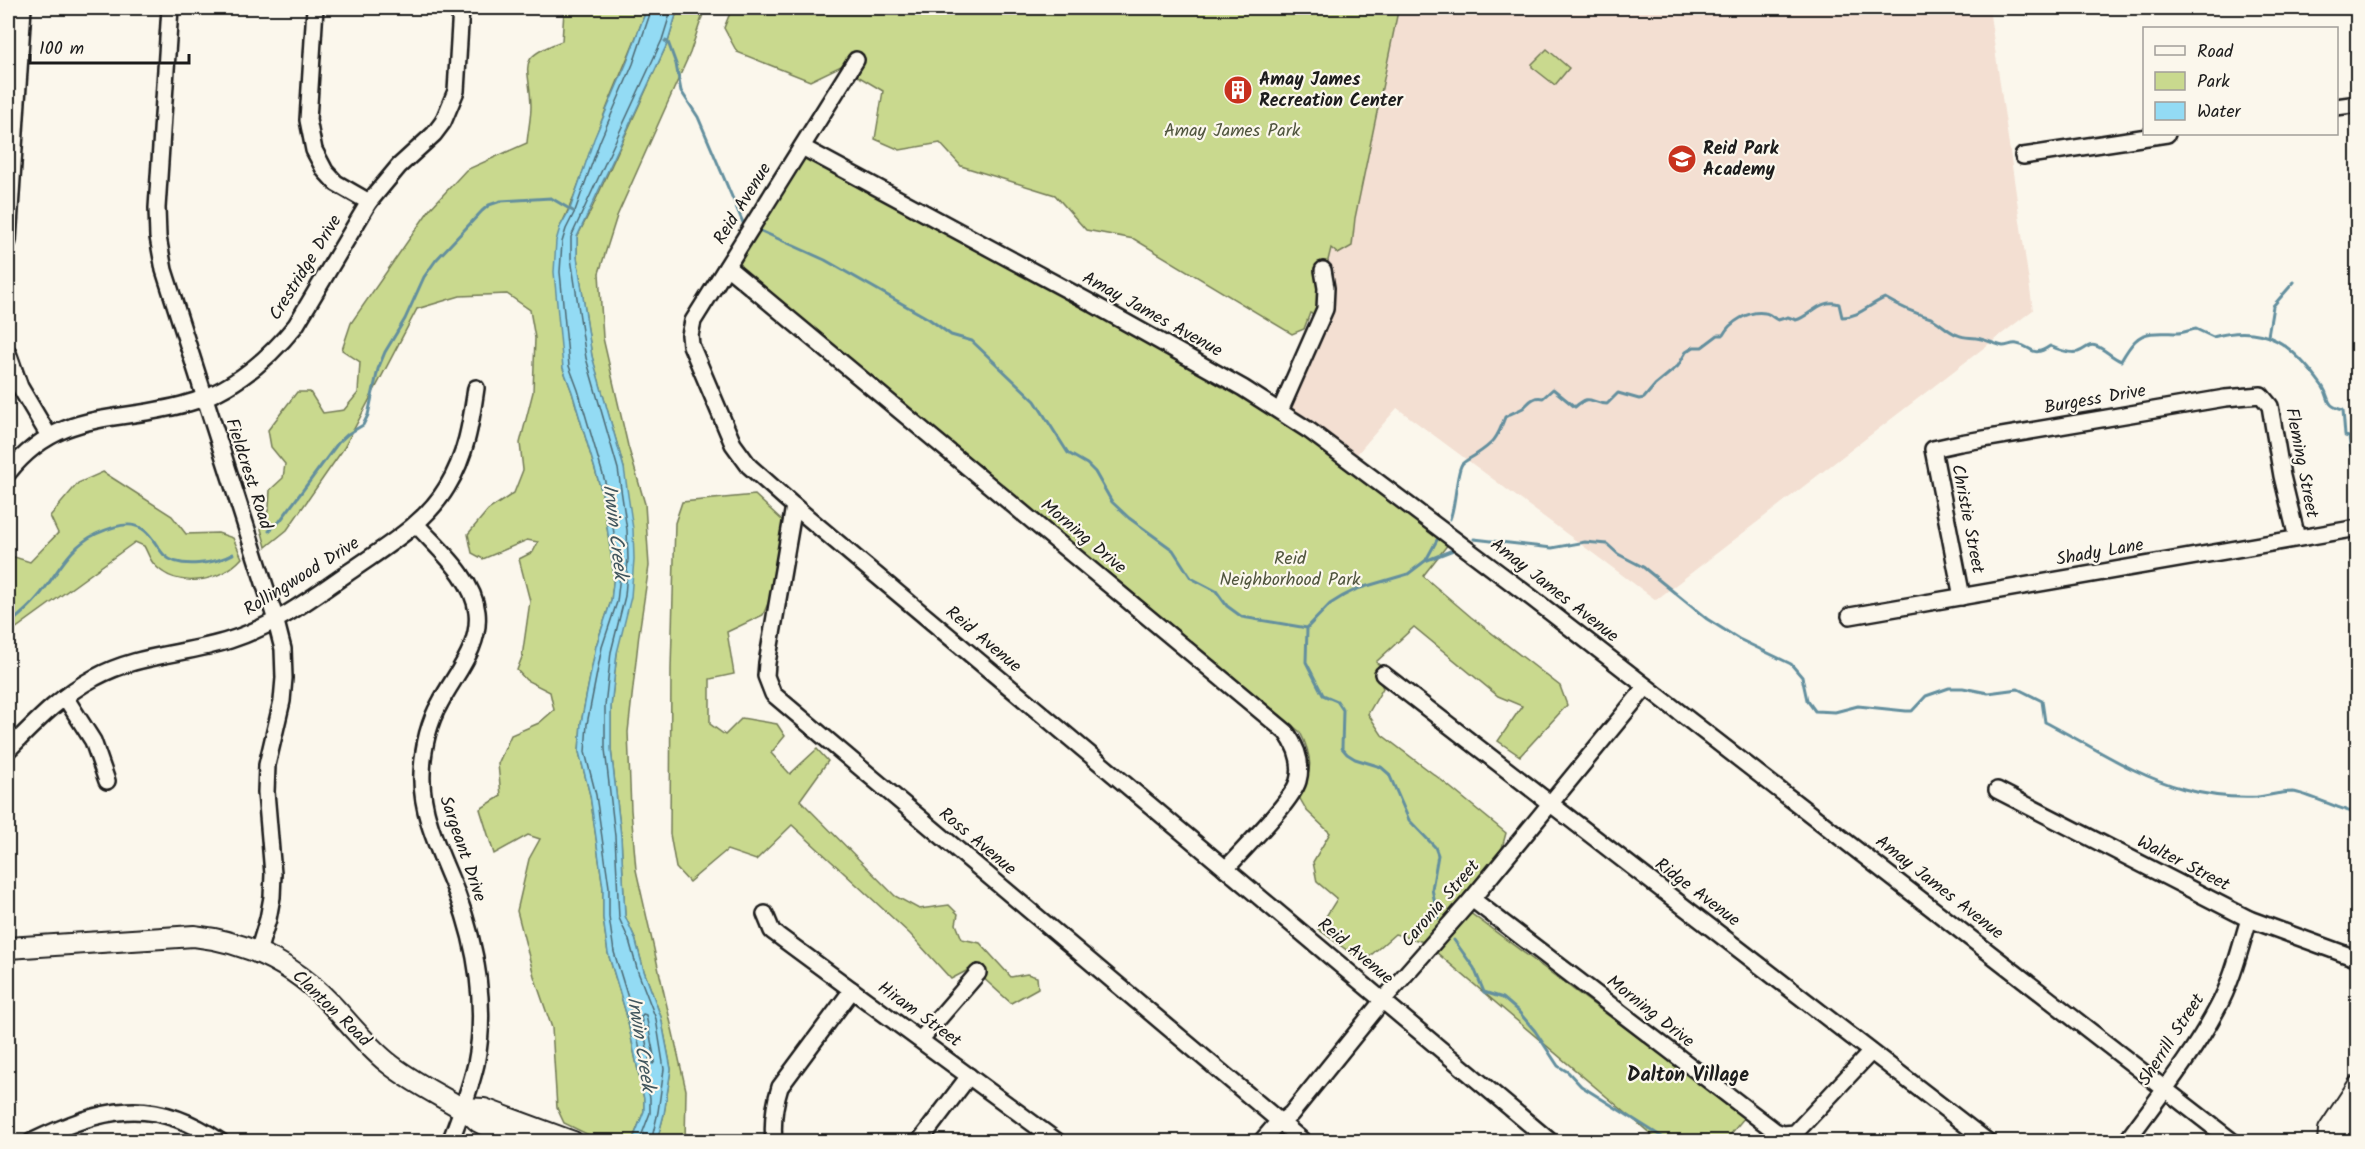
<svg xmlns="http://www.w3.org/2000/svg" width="2365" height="1149" font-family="Kalam,sans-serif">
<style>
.built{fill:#f3dfd2}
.green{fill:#c9d98e;stroke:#727a55;stroke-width:1.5}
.water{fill:#93dbf4;stroke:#638f9e;stroke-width:1.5}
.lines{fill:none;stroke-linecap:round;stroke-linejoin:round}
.shore{stroke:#4c6872;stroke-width:1.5}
.stream{stroke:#638f9e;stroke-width:3}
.minor-casing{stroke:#1c1c1c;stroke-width:20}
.major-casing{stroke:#1c1c1c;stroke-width:24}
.minor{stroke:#fbf7ec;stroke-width:15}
.major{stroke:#fbf7ec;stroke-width:20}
.labels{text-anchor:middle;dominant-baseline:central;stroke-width:4.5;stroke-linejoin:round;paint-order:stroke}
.poi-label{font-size:18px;font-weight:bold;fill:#1c1c1c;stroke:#fbf7ec;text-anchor:start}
.park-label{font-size:18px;fill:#50553e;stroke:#fbf7ec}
.street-label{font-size:18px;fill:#1c1c1c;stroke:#fbf7ec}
.water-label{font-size:20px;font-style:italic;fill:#40555d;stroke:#fbf7ec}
.neighbourhood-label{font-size:20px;font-weight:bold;fill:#1c1c1c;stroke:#fbf7ec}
</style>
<rect width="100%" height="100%" fill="#fbf7ec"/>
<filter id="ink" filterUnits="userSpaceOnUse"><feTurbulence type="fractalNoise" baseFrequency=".0167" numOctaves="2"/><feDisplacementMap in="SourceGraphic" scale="12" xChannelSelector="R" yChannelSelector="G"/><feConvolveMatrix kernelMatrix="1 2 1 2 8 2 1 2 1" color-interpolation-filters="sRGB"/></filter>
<g filter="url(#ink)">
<polygon class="built" points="1388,8 1989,8 2033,310 1656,600 1397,408 1357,454 1276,398 1315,315"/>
<g class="green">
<path d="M 570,8 L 647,8 C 631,53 610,96 594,141 C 583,170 575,199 560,227 L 563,368 L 572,392 L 602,493 L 614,575 L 611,601 L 596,646 L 581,723 L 579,752 L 590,795 L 603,888 L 603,918 L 608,953 L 626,1013 L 644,1099 L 644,1111 L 632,1141 L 601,1141 L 564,1123 L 557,1108 L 552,1028 L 534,976 L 517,911 L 529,859 L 540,839 L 528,835 L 494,854 L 480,809 L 501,796 L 498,764 L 511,735 L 539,723 L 554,710 L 550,692 L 526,680 L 517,670 L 522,657 L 530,601 L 519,559 L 533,552 L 538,542 L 527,540 L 483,559 L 472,553 L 468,534 L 488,510 L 514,493 L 523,470 L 520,443 L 533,392 L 535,338 L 530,310 L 507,294 L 460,296 L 417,309 L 344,448 L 287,530 L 266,547 L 261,529 L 269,508 L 270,490 L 283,478 L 285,464 L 271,447 L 268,430 L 297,392 L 310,392 L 323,413 L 344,410 L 358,393 L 360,362 L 342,350 L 351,323 L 430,209 L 466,170 L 527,143 C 528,131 531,118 531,106 C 530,64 514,59 562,41 L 564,11 Z"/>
<polygon points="678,8 705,8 690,53 617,216 599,273 603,338 628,446 645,504 649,566 639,634 628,732 631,810 636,870 686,1090 685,1141 657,1141 664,1114 671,1069 661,1017 644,971 635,938 625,916 621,836 611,749 611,707 617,653 624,468 592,357 577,257 577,237 592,208 668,42"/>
<polygon points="732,8 1403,8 1398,11 1355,218 1352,246 1338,254 1331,248 1315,315 1310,313 1304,329 1292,334 1134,239 1086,230 1055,195 961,166 940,143 900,150 875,139 883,91 841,66 810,81 737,52 724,28"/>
<polygon points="1547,49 1569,68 1555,85 1532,67 1532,64"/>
<path d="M 806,154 L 1267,408 L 1449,543 L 1423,576 L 1471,617 L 1560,686 L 1567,705 L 1520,756 L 1498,741 L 1522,706 L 1498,696 L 1414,627 L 1376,662 L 1386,671 L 1379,680 L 1383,688 L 1368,714 L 1382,735 L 1440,779 L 1506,833 L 1502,848 L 1457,903 L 1745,1117 L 1725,1141 L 1659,1141 L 1424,942 L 1395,934 L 1363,962 L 1318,929 L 1337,899 L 1317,882 L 1313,862 L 1330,833 L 1307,811 L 1299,797 C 1313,772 1313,757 1300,732 L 742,269 L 740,264 L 742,257 Z"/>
<path d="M 103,472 L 172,516 L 186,534 L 218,533 L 233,538 L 242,558 C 221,582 176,591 153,563 C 149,558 147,551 144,546 L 135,542 L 8,634 L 8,555 L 30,562 L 58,533 L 50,516 L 78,483 Z"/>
<polygon points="755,495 783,521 775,587 763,615 727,632 734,674 710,679 710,724 725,735 742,718 777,724 785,736 771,753 790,774 817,749 828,761 800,800 895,896 919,909 949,905 958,914 956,924 962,939 980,943 1011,977 1027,974 1037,977 1038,988 1011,1003 972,968 951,979 910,934 792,825 756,860 727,850 689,882 676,868 670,834 671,669 675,523 682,502"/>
</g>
<polygon class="water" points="647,8 678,8 668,42 577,237 577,257 592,356 624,468 633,529 634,559 631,597 617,653 611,707 611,749 621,836 625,916 635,938 644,971 661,1017 671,1069 664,1114 657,1141 632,1142 644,1111 644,1099 626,1013 608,953 603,918 603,888 590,795 579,752 581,723 596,646 611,601 614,575 602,493 572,392 563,368 554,272 556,241 560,227 570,209 594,139 627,62"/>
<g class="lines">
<g class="shore">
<polygon points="643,1014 646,1015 655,1061 653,1064 650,1062 641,1017"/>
<polyline points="639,1142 650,1113 650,1098 632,1011 614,952 609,917 609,887 596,795 585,752 587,724 602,647 617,602 620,575 608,492 578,390 569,366 560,272 562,242 566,229 575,211 600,141 633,64 652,8"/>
<polyline points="651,1142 658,1112 664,1069 656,1019 638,972 629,940 619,918 615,836 605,749 605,706 611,652 625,596 628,559 627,530 618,469 586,358 571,258 571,237 662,40 672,8"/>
</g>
<g class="stream">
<polyline points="665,41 668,42 676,64 681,91 698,117 744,225"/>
<polyline points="761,231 825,260 929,319 951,335 972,341 1035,401 1068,453 1087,464 1095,472 1112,502 1129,518 1173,550 1191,578 1216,591 1227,606 1242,617 1307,628"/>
<polyline points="2268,336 2273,306 2294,282"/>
<path d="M 1450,519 C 1456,505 1456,472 1462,464 C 1465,461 1471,458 1474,456 C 1494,443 1497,439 1505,417 C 1511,413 1518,411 1523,408 C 1530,402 1532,396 1543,398 L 1553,389 L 1575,407 C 1591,393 1589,403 1607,404 L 1618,393 L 1639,399 L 1644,398 L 1655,385 L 1678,366 L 1686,352 L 1694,347 L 1702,347 L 1718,335 L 1723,335 C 1730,322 1749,310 1765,313 C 1769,313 1773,318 1778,320 L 1788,317 L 1796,320 C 1811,316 1820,298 1839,304 L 1842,317 C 1860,317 1869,304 1885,298 C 1900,307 1914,313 1931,318 C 1940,322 1948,332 1958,335 C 1964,338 1970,337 1976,338 C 1985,339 1994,344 2003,346 C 2008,346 2012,343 2017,344 C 2033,346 2031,359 2050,346 C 2059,350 2069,354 2078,352 C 2085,350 2089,343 2096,346 C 2105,349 2111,357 2121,361 C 2125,354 2130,346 2135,341 C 2146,330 2163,333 2177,333 C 2183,333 2190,330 2196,329 L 2213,337 C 2266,322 2293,345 2323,387 C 2331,399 2324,405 2343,410 L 2345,436 L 2349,437 L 2352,456 L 2358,465"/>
<polyline points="269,531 280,521 338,443 348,434 363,425 368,415 378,369 385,352 405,319 424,277 436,260 482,211 489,205 501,201 551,198 573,211"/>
<path d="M 1474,539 L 1552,548 L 1585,542 L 1607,544 L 1618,554 L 1643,567 L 1707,619 L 1739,639 L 1791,664 L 1802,677 L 1807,700 L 1815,711 L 1835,712 L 1858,706 L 1906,711 L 1912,711 L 1926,696 L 1949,688 L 1963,688 L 1988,693 L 2018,689 L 2042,701 L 2045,722 C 2092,746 2133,775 2184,789 C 2206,795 2234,798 2257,797 C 2268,796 2281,792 2293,792 C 2306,793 2341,810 2358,814"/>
<polyline points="1426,560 1437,540"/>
<path d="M 8,625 C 18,617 30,607 38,597 C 57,575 68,547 96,534 C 107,529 124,522 136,526 C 150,530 155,545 164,555 C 179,570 217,563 233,554"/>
<polyline points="1438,918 1432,889 1438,855 1435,847 1409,820 1389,774 1381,767 1355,759 1347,754 1342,748 1343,710 1337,701 1323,695 1306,662 1307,628 1330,604 1343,596 1357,589 1408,574 1425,561 1453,550"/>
<polyline points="1454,940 1474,968 1484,992 1503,998 1518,1011 1535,1031 1558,1066 1568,1072 1581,1086 1670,1142"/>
</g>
<g class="minor-casing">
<g id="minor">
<polyline points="170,8 157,208 158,237 164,270 274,614 283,649 284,678 282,701 267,765 266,792 273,874 272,897 268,919 258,952"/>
<polyline points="315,8 308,120 314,150 325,171 336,183 369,202"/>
<polyline points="856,60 693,321 690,335 691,345 733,444 749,466 794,506 1551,1142"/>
<polyline points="2336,107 2358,104"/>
<polyline points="802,147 1086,300 1243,388 1310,431 1532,598 2233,1142"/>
<polyline points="2023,156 2167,134"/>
<polyline points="8,241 23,8"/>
<path d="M 727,267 L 1286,732 C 1296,746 1303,763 1298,781 C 1292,802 1242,850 1226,869"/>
<polyline points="8,353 20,387 49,436"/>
<polyline points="1280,411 1325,309 1326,288 1323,270"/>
<path d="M 8,473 C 62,405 122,425 195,401 C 235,388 270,357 296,325 L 369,202 L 399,166 L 434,134 L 443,122 L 456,91 L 461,8"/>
<polyline points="794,506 767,663 766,676 773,694 1304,1142"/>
<path d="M 416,524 C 438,549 473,577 477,612 C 481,647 455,674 440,703 C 428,724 423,748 422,773 C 420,815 442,856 457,894 C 477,947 487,1008 476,1064 C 470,1090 460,1116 450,1142"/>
<polyline points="1962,597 1933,449 1960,443 2225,398 2261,395 2270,406 2282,476 2297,538"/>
<polyline points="1850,616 2358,528"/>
<polyline points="1383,674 1988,1142"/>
<polyline points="65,697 93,741 107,781"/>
<path d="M 8,750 C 35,723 60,696 94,678 C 137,654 184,655 230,640 C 275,626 313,597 352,570 C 386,546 425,524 447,487 C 466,456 471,423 476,388"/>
<polyline points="1997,790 2249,919 2358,959"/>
<polyline points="1472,899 1775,1131 1783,1134 1795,1133 1871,1052"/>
<polyline points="765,914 772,931 1058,1142"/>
<polyline points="921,1039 978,973"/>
<path d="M 31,1142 C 102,1108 152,1094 221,1142"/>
<path d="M 774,1142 C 772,1122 774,1106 780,1087 L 852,990"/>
<polyline points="919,1142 969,1076"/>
<polyline points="1261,1142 1273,1128 1291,1114 1383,1000 1472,899 1646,687"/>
<path d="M 2126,1142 C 2157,1099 2192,1056 2217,1009 C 2232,982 2240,949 2249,919"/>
</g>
</g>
<g class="major-casing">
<g id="major">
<path d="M 8,948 L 194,936 C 247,942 293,964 330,1003 C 349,1023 366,1045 387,1062 C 410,1081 436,1093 461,1108 C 468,1111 473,1117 479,1122 C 494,1131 514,1135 530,1142"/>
<polyline points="462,1108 484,1109 573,1142"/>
<polyline points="2328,1142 2329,1130 2358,1086"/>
<polyline points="2335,1142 2342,1138 2358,1117"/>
</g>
</g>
<use href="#minor" class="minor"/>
<use href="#major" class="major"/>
</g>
</g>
<defs>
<g id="building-disc" transform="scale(1.5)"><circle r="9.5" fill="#c8321e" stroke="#fbf7ec"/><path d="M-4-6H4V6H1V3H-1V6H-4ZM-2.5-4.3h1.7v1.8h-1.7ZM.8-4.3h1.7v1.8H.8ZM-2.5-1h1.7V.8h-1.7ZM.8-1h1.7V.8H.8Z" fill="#fff"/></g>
<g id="school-disc" transform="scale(1.5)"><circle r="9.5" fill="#c8321e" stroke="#fbf7ec"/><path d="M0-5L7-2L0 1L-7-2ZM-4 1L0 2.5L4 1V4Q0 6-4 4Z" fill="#fff"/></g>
</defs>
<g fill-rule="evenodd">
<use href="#building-disc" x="1238" y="90"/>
<use href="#school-disc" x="1682" y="159"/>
</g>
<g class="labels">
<g class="poi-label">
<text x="1259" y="80">Amay James<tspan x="1259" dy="21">Recreation Center</tspan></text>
<text x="1703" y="149">Reid Park<tspan x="1703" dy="21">Academy</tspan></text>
</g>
<g class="park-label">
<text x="1232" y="131">Amay James Park</text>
<text x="1290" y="559">Reid<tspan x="1290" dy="21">Neighborhood Park</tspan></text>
</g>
<g class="street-label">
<text transform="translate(743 204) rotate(-58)">Reid Avenue</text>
<text transform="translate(306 268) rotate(-58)">Crestridge Drive</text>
<text transform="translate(1152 315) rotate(29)">Amay James Avenue</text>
<text transform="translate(2095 400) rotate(-10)">Burgess Drive</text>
<text transform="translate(2301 463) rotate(79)">Fleming Street</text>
<text transform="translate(248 474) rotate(72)">Fieldcrest Road</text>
<text transform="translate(1967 519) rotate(79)">Christie Street</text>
<text transform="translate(1083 537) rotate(40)">Morning Drive</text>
<text transform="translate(2100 553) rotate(-10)">Shady Lane</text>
<text transform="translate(302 577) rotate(-32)">Rollingwood Drive</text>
<text transform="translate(1554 591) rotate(38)">Amay James Avenue</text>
<text transform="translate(983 640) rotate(40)">Reid Avenue</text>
<text transform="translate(977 842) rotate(40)">Ross Avenue</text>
<text transform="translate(462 849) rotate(71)">Sargeant Drive</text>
<text transform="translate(2183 864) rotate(27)">Walter Street</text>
<text transform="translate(1939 888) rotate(38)">Amay James Avenue</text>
<text transform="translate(1697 893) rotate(37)">Ridge Avenue</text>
<text transform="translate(1441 904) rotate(-49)">Caronia Street</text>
<text transform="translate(1355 952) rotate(40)">Reid Avenue</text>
<text transform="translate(331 1009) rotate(44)">Clanton Road</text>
<text transform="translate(1650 1012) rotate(38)">Morning Drive</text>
<text transform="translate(919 1015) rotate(36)">Hiram Street</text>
<text transform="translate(2172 1040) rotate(-57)">Sherrill Street</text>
</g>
<g class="water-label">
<text transform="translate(614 532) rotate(83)">Irwin Creek</text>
<text transform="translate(640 1044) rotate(81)">Irwin Creek</text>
</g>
<g class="neighbourhood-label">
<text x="1688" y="1076">Dalton Village</text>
</g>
</g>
<rect width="2365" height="1149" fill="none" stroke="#fbf7ec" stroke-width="30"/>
<rect x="15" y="15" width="2335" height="1119" fill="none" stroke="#1c1c1c" stroke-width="2" filter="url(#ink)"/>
<rect x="2143" y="27" width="195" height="108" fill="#fbf7ec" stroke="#a29f99" stroke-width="1.5"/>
<rect x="2155" y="46" width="30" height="9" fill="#fbf7ec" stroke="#a29f99" stroke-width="1.5"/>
<text x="2197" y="57" font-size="18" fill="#1c1c1c">Road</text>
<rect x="2155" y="72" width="30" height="18" fill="#c9d98e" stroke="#a29f99" stroke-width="1.5"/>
<text x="2197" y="87" font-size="18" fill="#1c1c1c">Park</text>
<rect x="2155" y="102" width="30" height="18" fill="#93dbf4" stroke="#a29f99" stroke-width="1.5"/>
<text x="2197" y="117" font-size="18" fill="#1c1c1c">Water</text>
<path d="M30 54v9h159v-9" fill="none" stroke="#1c1c1c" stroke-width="3"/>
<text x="39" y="54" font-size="18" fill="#1c1c1c" stroke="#fbf7ec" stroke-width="4.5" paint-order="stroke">100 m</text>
</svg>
